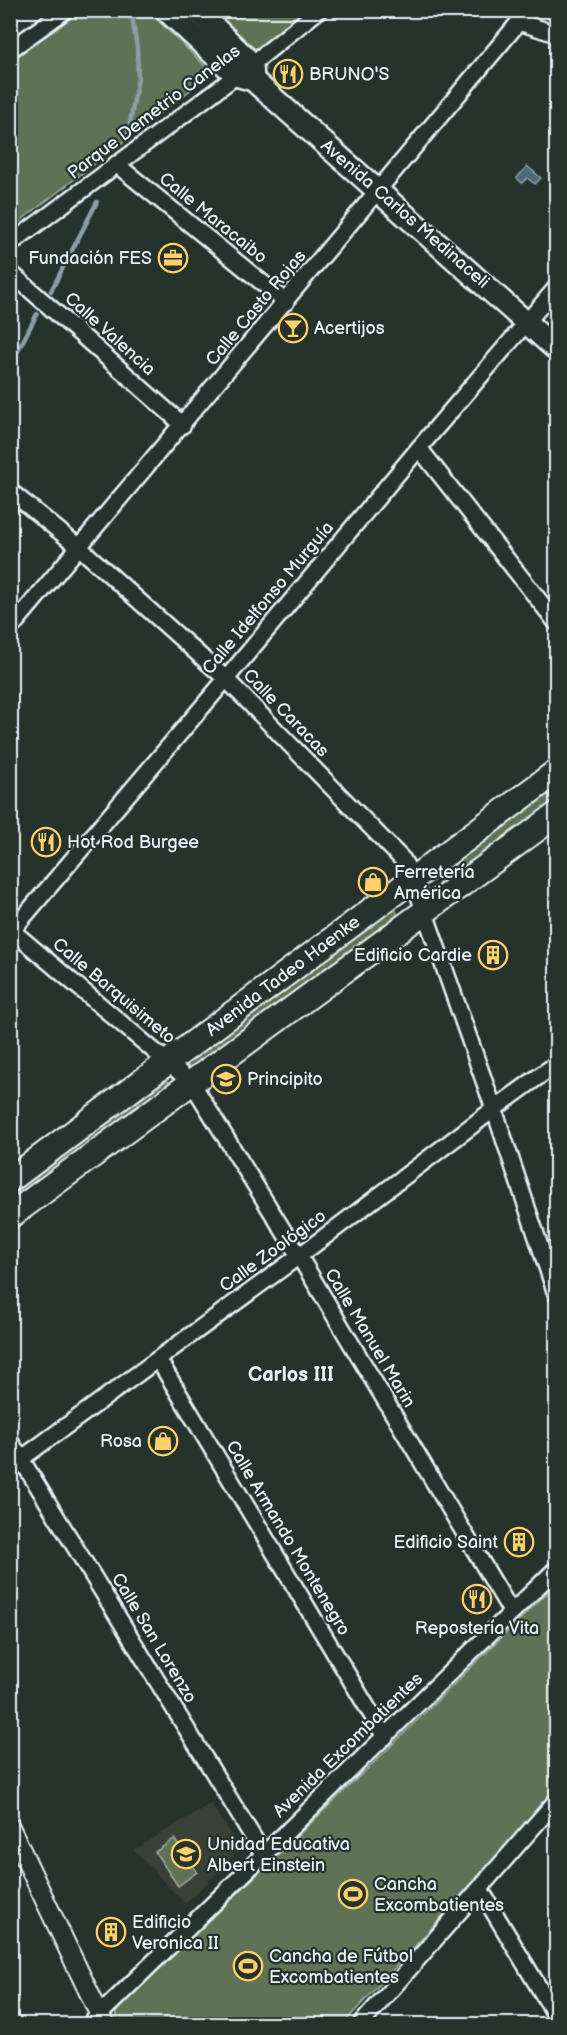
<svg xmlns="http://www.w3.org/2000/svg" width="567" height="2035" font-family="'Balsamiq Sans',sans-serif">
<style>
.built{fill:#393f39}
.green{fill:#5e7255;stroke:#a3b2a6;stroke-width:1.5}
.water{fill:#4e6873;stroke:#8c9fa8;stroke-width:1.5}
.lines{fill:none;stroke-linecap:round;stroke-linejoin:round}
.stream{stroke:#8c9fa8;stroke-width:4.5}
.minor-casing{stroke:#e8f1f8;stroke-width:20}
.tertiary-casing{stroke:#e8f1f8;stroke-width:22}
.secondary-casing{stroke:#e8f1f8;stroke-width:26}
.primary-casing{stroke:#e8f1f8;stroke-width:28}
.minor{stroke:#26332d;stroke-width:15}
.tertiary{stroke:#26332d;stroke-width:18}
.secondary{stroke:#26332d;stroke-width:21}
.primary{stroke:#26332d;stroke-width:24}
.labels{text-anchor:middle;dominant-baseline:central;stroke-width:4.5;stroke-linejoin:round;paint-order:stroke}
.poi-label{font-size:18px;fill:#e8f1f8;stroke:#26332d;text-anchor:start}
.street-label{font-size:18px;fill:#e8f1f8;stroke:#26332d}
.neighbourhood-label{font-size:20px;font-weight:bold;fill:#e8f1f8;stroke:#26332d}
</style>
<rect width="100%" height="100%" fill="#26332d"/>
<filter id="ink" filterUnits="userSpaceOnUse"><feTurbulence type="fractalNoise" baseFrequency=".0167" numOctaves="2"/><feDisplacementMap in="SourceGraphic" scale="12" xChannelSelector="R" yChannelSelector="G"/><feConvolveMatrix kernelMatrix="1 2 1 2 8 2 1 2 1" color-interpolation-filters="sRGB"/></filter>
<g filter="url(#ink)">
<polygon class="built" points="211,1803 232,1836 235,1843 235,1851 230,1860 185,1904 134,1850"/>
<g class="green">
<polygon points="72,11 148,11 204,65 206,74 201,82 11,228 11,57"/>
<polygon points="213,11 306,11 262,46 257,48 252,47"/>
<polygon points="556,785 556,803 442,886 439,884 440,873"/>
<polygon points="392,908 396,910 398,918 192,1070 188,1067 187,1062"/>
<polygon points="167,1080 170,1083 169,1086 11,1202 10,1194"/>
<path d="M 556,1584 L 556,1787 L 475,1881 L 343,2024 L 117,2024 C 114,2015 116,2011 122,2004 L 387,1750 Z"/>
<polygon points="174,1839 197,1872 178,1886 155,1852"/>
</g>
<polygon class="water" points="527,166 541,178 535,184 527,178 522,183 517,178"/>
<g class="lines">
<g class="stream">
<polyline points="128,134 138,78 137,48 131,10"/>
<polyline points="51,291 97,202"/>
<polyline points="10,366 37,314"/>
</g>
<g class="minor-casing">
<g id="minor">
<polyline points="519,22 556,34"/>
<polyline points="10,50 66,10"/>
<polyline points="116,164 286,302"/>
<polyline points="10,244 252,64 319,10"/>
<polyline points="10,272 183,425"/>
<polyline points="419,448 556,622"/>
<polyline points="10,491 80,548 226,679 403,860 413,879 494,1109 556,1294"/>
<polyline points="10,629 529,10"/>
<polyline points="10,929 192,1083 299,1256 512,1613"/>
<polyline points="10,933 226,679 419,448 556,288"/>
<polyline points="158,1359 385,1737"/>
<polyline points="10,1441 264,1855"/>
<polyline points="10,1467 299,1256 494,1109 556,1064"/>
<polyline points="480,1889 556,2016"/>
<polyline points="90,2024 556,1569"/>
<polyline points="361,2024 556,1801"/>
</g>
</g>
<g class="tertiary-casing">
<polyline id="tertiary" points="10,1827 104,2024"/>
</g>
<g class="secondary-casing">
<g id="secondary">
<polyline points="166,10 236,75 253,80 556,349"/>
<polyline points="197,10 252,64 253,80"/>
</g>
</g>
<g class="primary-casing">
<g id="primary">
<polyline points="10,1180 556,772"/>
<polyline points="10,1216 556,815"/>
</g>
</g>
<use href="#minor" class="minor"/>
<use href="#tertiary" class="tertiary"/>
<use href="#secondary" class="secondary"/>
<use href="#primary" class="primary"/>
</g>
</g>
<defs>
<g id="restaurant-ring" transform="scale(1.5)"><circle r="9.5" fill="#26332d" stroke="#ffd166" stroke-width="1.5"/><path d="M-5-6h1v4h1v-4h1v4h1v-4h1v5L-1.5 .5V6h-2V.5L-5-1ZM5-6V6H3V1.5H1.5Q1.5-4 5-6Z" fill="#ffd166"/></g>
<g id="office-ring" transform="scale(1.5)"><circle r="9.5" fill="#26332d" stroke="#ffd166" stroke-width="1.5"/><path d="M-6-3h4V-5.5h4V-3h4V5H-6ZM-1-4.5V-3h2v-1.5ZM-6 0V1H6V0Z" fill="#ffd166"/></g>
<g id="bar-ring" transform="scale(1.5)"><circle r="9.5" fill="#26332d" stroke="#ffd166" stroke-width="1.5"/><path d="M-6-5H6L.8 .8V4.5H3.5V6h-7V4.5H-.8V.8Z" fill="#ffd166"/></g>
<g id="shop-ring" transform="scale(1.5)"><circle r="9.5" fill="#26332d" stroke="#ffd166" stroke-width="1.5"/><path d="M-5-2.5h2.3a2.7 3.5 0 0 1 5.4 0H5L5.5 6h-11ZM-1.5-2.5h3a1.5 2.3 0 0 0-3 0Z" fill="#ffd166"/></g>
<g id="building-ring" transform="scale(1.5)"><circle r="9.5" fill="#26332d" stroke="#ffd166" stroke-width="1.5"/><path d="M-4-6H4V6H1V3H-1V6H-4ZM-2.5-4.3h1.7v1.8h-1.7ZM.8-4.3h1.7v1.8H.8ZM-2.5-1h1.7V.8h-1.7ZM.8-1h1.7V.8H.8Z" fill="#ffd166"/></g>
<g id="school-ring" transform="scale(1.5)"><circle r="9.5" fill="#26332d" stroke="#ffd166" stroke-width="1.5"/><path d="M0-5L7-2L0 1L-7-2ZM-4 1L0 2.5L4 1V4Q0 6-4 4Z" fill="#ffd166"/></g>
<g id="stadium-ring" transform="scale(1.5)"><circle r="9.5" fill="#26332d" stroke="#ffd166" stroke-width="1.5"/><path d="M0-5a6.5 5 0 1 0 0 10a6.5 5 0 1 0 0-10ZM-3.5-1.8h7v3.6h-7Z" fill="#ffd166"/></g>
</defs>
<g fill-rule="evenodd">
<use href="#restaurant-ring" x="288" y="74"/>
<use href="#office-ring" x="173" y="258"/>
<use href="#bar-ring" x="293" y="328"/>
<use href="#restaurant-ring" x="46" y="842"/>
<use href="#shop-ring" x="373" y="882"/>
<use href="#building-ring" x="493" y="955"/>
<use href="#school-ring" x="226" y="1079"/>
<use href="#shop-ring" x="163" y="1441"/>
<use href="#building-ring" x="519" y="1542"/>
<use href="#restaurant-ring" x="477" y="1599"/>
<use href="#school-ring" x="186" y="1854"/>
<use href="#stadium-ring" x="353" y="1894"/>
<use href="#building-ring" x="111" y="1932"/>
<use href="#stadium-ring" x="248" y="1966"/>
</g>
<g class="labels">
<g class="poi-label">
<text x="309" y="74">BRUNO'S</text>
<text x="152" y="258" text-anchor="end">Fundación FES</text>
<text x="314" y="328">Acertijos</text>
<text x="67" y="842">Hot Rod Burgee</text>
<text x="394" y="872">Ferretería<tspan x="394" dy="21">América</tspan></text>
<text x="472" y="955" text-anchor="end">Edificio Cardie</text>
<text x="247" y="1079">Principito</text>
<text x="142" y="1441" text-anchor="end">Rosa</text>
<text x="498" y="1542" text-anchor="end">Edificio Saint</text>
<text x="477" y="1628" text-anchor="middle">Repostería Vita</text>
<text x="207" y="1844">Unidad Educativa<tspan x="207" dy="21">Albert Einstein</tspan></text>
<text x="374" y="1884">Cancha<tspan x="374" dy="21">Excombatientes</tspan></text>
<text x="132" y="1922">Edificio<tspan x="132" dy="21">Veronica II</tspan></text>
<text x="269" y="1956">Cancha de Fútbol<tspan x="269" dy="21">Excombatientes</tspan></text>
</g>
<g class="street-label">
<text transform="translate(154 112) rotate(-37)">Parque Demetrio Canelas</text>
<text transform="translate(405 214) rotate(41)">Avenida Carlos Medinaceli</text>
<text transform="translate(213 218) rotate(39)">Calle Maracaibo</text>
<text transform="translate(256 308) rotate(-50)">Calle Casto Rojas</text>
<text transform="translate(110 334) rotate(42)">Calle Valencia</text>
<text transform="translate(268 598) rotate(-50)">Calle Idelfonso Murguía</text>
<text transform="translate(286 713) rotate(46)">Calle Caracas</text>
<text transform="translate(283 976) rotate(-37)">Avenida Tadeo Haenke</text>
<text transform="translate(114 991) rotate(40)">Calle Barquisimeto</text>
<text transform="translate(273 1251) rotate(-36)">Calle Zoológico</text>
<text transform="translate(370 1338) rotate(59)">Calle Manuel Marin</text>
<text transform="translate(288 1538) rotate(59)">Calle Armando Montenegro</text>
<text transform="translate(154 1638) rotate(59)">Calle San Lorenzo</text>
<text transform="translate(348 1745) rotate(-44)">Avenida Excombatientes</text>
</g>
<g class="neighbourhood-label">
<text x="291" y="1375">Carlos III</text>
</g>
</g>
<rect width="567" height="2035" fill="none" stroke="#26332d" stroke-width="36"/>
<rect x="18" y="18" width="531" height="1999" fill="none" stroke="#e8f1f8" stroke-width="2" filter="url(#ink)"/>
</svg>
